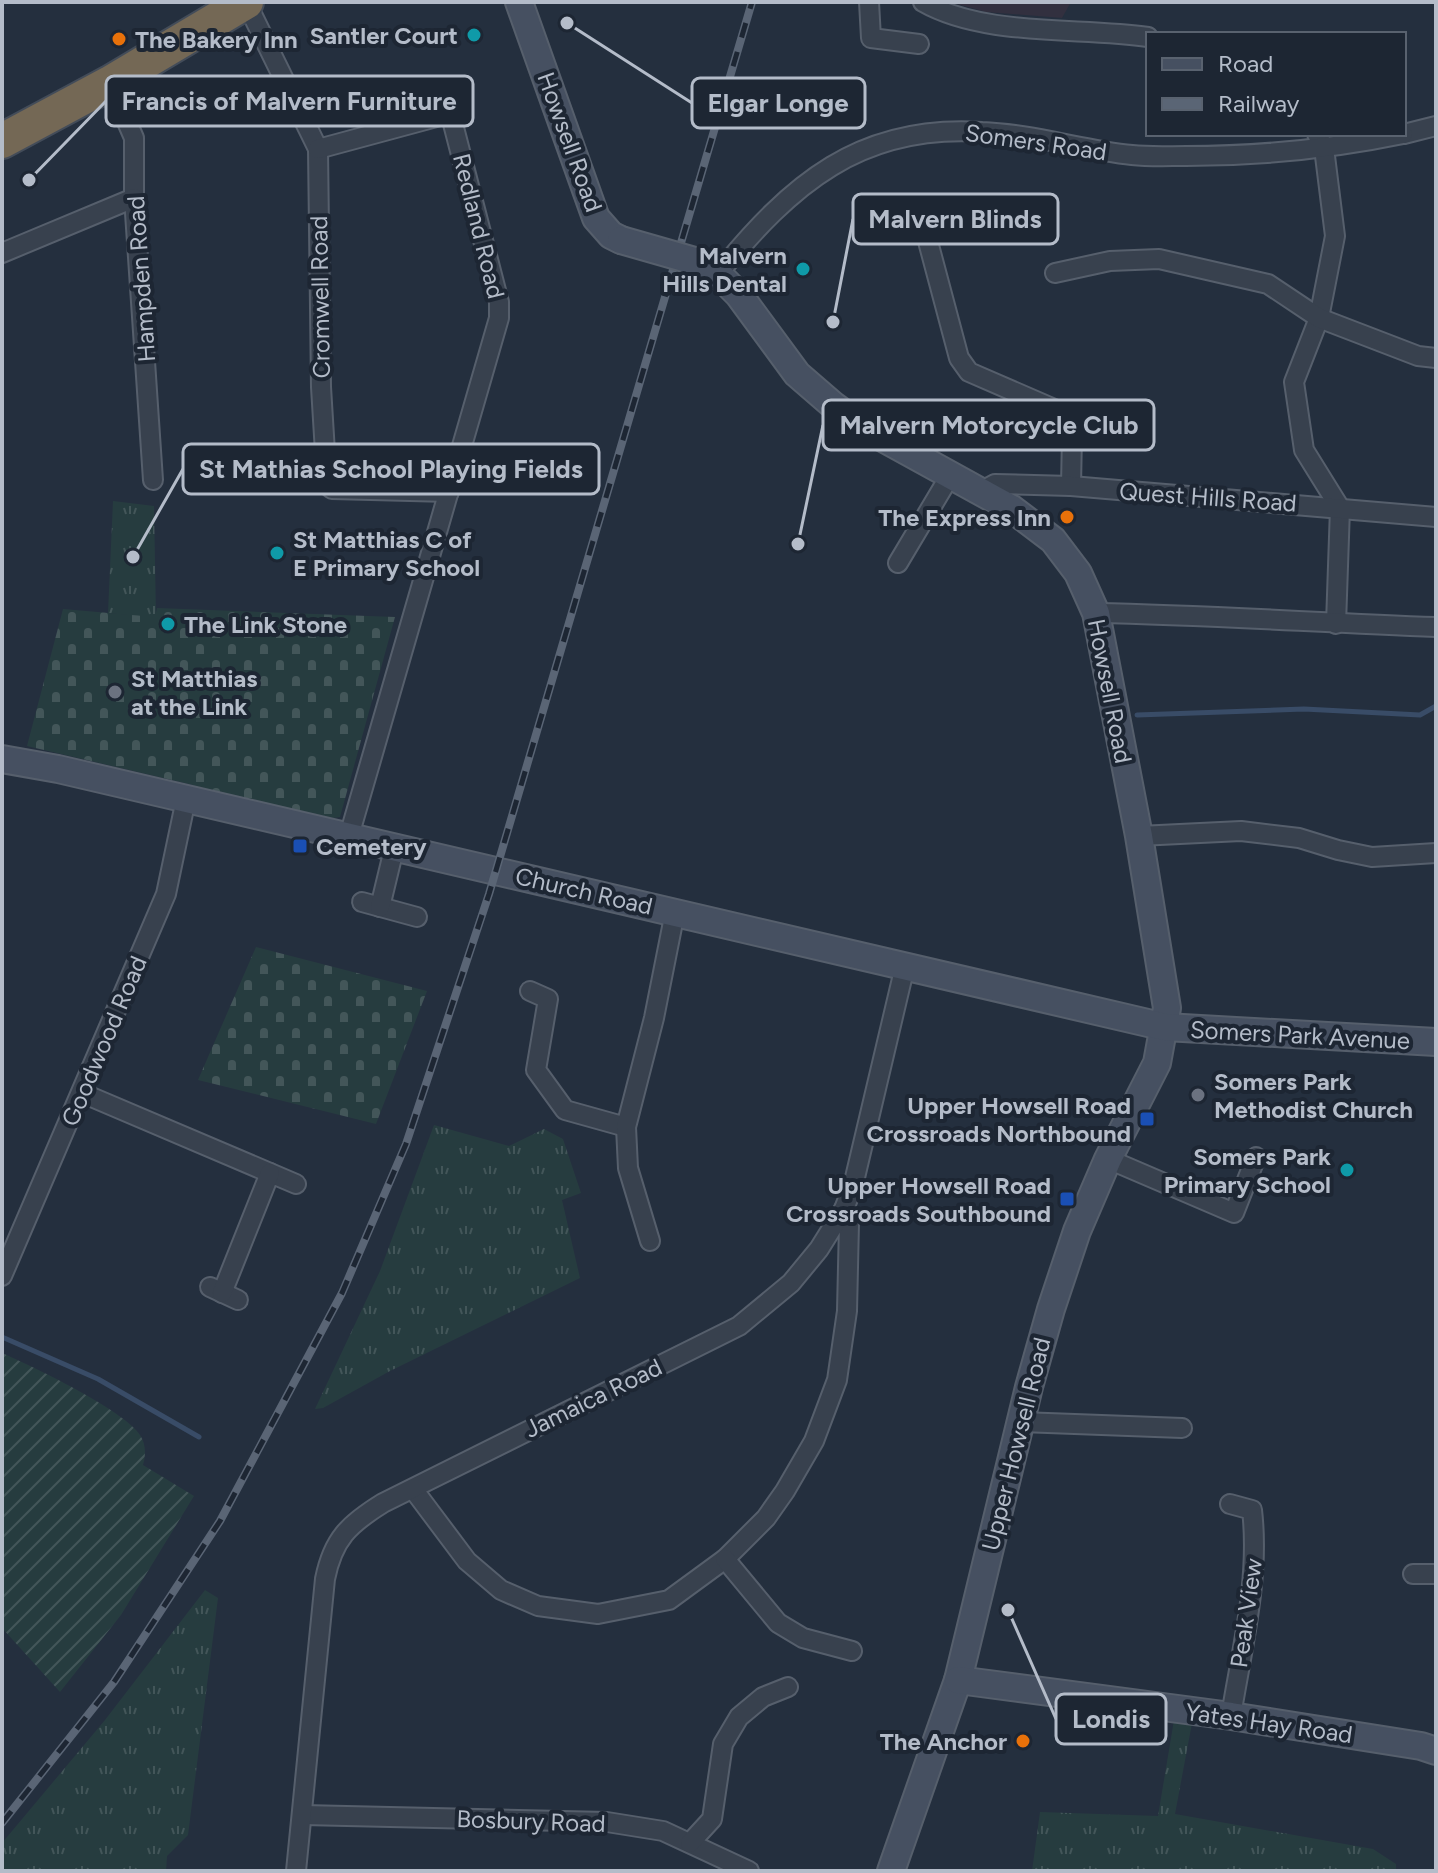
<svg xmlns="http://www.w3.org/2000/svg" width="1438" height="1873" font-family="Figtree,sans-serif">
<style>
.medical{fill:#32303f}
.grass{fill:url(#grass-tufts)}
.cemetery{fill:url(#cemetery-stones)}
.garden{fill:url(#garden-furrows)}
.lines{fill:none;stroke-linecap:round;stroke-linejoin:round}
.stream{stroke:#394c67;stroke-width:5}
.street-casing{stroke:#565f6c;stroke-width:22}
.secondary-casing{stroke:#565f6c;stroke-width:30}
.highway-casing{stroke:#434c59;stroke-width:38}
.street{stroke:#38414e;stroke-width:18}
.secondary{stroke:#465061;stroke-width:26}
.highway{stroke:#746855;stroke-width:34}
.rail-casing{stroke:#5a6575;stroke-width:8}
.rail{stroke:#1d2633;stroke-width:5;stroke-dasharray:15;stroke-linecap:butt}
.secondary-bridge-casing{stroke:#565f6c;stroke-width:30;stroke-linecap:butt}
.secondary-bridge{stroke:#465061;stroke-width:26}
.culture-dot{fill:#0f9aa8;stroke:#1d2633;stroke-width:3}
.food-dot{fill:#e8710a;stroke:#1d2633;stroke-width:3}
.worship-dot{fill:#6b7280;stroke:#1d2633;stroke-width:3}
.transit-dot{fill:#1a4fb4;stroke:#1d2633;stroke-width:3}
.labels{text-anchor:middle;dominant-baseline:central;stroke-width:8;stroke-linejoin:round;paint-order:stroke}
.poi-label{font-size:24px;font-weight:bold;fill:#b4bcc9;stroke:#1d2633;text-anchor:end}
.street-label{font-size:24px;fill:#b4bcc9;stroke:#1d2633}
.leader{fill:none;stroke:#b4bcc9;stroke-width:3}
.callout-dot{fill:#b4bcc9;stroke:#1d2633;stroke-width:3}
.callout{fill:#1d2633;stroke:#b4bcc9;stroke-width:3}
.callout-label{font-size:26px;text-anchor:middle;font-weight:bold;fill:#b4bcc9}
</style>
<defs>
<pattern id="grass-tufts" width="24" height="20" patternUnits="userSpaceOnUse" patternTransform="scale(2)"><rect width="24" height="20" fill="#263c3f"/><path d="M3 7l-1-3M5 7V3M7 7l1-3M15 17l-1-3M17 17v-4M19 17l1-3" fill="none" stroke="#435659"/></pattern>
<pattern id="cemetery-stones" width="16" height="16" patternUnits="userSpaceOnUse" patternTransform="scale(2)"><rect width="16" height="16" fill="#263c3f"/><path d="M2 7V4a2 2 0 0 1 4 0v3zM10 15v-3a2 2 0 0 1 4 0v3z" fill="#435659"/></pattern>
<pattern id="garden-furrows" width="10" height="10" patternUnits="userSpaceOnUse" patternTransform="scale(2)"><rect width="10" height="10" fill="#263c3f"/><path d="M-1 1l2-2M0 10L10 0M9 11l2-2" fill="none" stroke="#435659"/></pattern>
</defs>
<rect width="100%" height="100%" fill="#242f3e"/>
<polygon class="medical" points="950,2 1071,2 1062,18 986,12"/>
<g class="grass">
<polygon points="113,501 154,506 156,618 108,613"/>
<polygon points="434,1125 509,1146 544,1129 563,1139 581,1193 562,1200 580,1278 390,1371 323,1408 315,1409 380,1271"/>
<polygon points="205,1590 218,1598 188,1835 167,1856 166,1871 2,1871 2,1843 105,1720"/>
<polygon points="1174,1720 1192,1723 1175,1814 1373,1849 1396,1864 1396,1871 1032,1871 1040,1812 1158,1816"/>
</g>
<g class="cemetery">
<polygon points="157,608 395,617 340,817 333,818 198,788 193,785 27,746 63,609 155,617"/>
<polygon points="256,947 427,991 376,1124 198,1080"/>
</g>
<path class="garden" d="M 2,1353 C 32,1366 124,1410 140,1435 C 146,1444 146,1455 143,1465 L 194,1496 L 121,1615 L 60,1692 L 2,1628 Z"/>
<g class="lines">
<g class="stream">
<polyline points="1137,715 1304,709 1420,715 1436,706"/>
<polyline points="2,1337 98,1379 199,1437"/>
</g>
<g class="street-casing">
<g id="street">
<polyline points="246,2 318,149 321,387 327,485 332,489 449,492"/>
<polyline points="869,2 871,38 919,44"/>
<path d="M 923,2 C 984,37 1079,27 1148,37"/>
<polyline points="110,83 134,138 134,198 153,480"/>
<polyline points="1317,134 1324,148 1335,236 1319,318 1294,382 1304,450 1340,508 1336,624"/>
<polyline points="1404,134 1436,126"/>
<polyline points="318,149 444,115 451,116 499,302 499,318 349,836"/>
<polyline points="1014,211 926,234 959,358 969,372 1059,411 1072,435 1071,486"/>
<polyline points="2,253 134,198"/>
<polyline points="1055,273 1110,261 1159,259 1268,284 1319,318 1418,356 1436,358"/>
<path d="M 718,274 C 791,184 860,124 982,132 C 1033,134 1082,150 1132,155 C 1150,157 1168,156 1186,156 C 1259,156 1331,149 1403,134"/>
<polyline points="982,491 995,484 1071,486 1436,517"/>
<polyline points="898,563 951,474"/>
<path d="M 1096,613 C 1209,615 1322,623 1436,627"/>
<polyline points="1139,836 1241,831 1299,838 1338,850 1372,857 1436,853"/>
<polyline points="362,902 417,917"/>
<polyline points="380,907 394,849"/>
<polyline points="530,991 548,999 536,1070 565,1110 626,1127"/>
<polyline points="82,1093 296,1184"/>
<polyline points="1108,1159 1234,1213 1256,1157"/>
<polyline points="650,1241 628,1168 626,1127 654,1018 675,912"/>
<polyline points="2,1276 166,894 186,799"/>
<polyline points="210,1287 238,1300"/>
<polyline points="222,1293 270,1173"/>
<polyline points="1021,1422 1182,1428"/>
<polyline points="413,1489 467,1561 501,1590 538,1606 598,1614 669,1600 725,1559 766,1518 785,1491 814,1441 837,1380 847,1311 849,1223 844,1209"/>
<path d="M 1230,1504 L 1252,1510 C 1260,1578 1242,1648 1231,1716"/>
<polyline points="725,1559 778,1623 803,1638 852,1651"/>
<polyline points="1413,1574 1436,1574"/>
<polyline points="303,1815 607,1822 663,1831 749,1871"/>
<polyline points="690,1843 712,1819 723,1744 739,1717 763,1697 788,1687"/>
<path d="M 296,1871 L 325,1579 C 333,1539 349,1524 383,1503 L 739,1326 L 791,1283 L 819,1249 L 844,1209 L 853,1186 L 905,966"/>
</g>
</g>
<g class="secondary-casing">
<g id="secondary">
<polyline points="519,2 596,218 611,235 621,240"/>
<polyline points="698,262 718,274 739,295 797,374 834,406 863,427 1012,509 1053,540 1078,573 1096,613 1139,836 1167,1008 1157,1063 1108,1159 1077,1231 1051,1309 1029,1387 958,1680 891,1871"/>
<polyline points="2,759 58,769 1165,1027 1436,1042"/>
<polyline points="958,1680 1231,1716 1421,1746 1436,1751"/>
</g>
</g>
<g class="highway-casing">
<polyline id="highway" points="2,141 110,83 246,2"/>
</g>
<use href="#street" class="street"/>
<use href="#secondary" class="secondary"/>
<use href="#highway" class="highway"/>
<g class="rail-casing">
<polyline id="rail" points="2,1823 114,1682 220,1521 342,1293 406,1144 489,894 752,2"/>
</g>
<use href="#rail" class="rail"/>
<g class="secondary-bridge-casing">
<polyline id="secondary-bridge" points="621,240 698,262"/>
</g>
<use href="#secondary-bridge" class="secondary-bridge"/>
</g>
<g class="culture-dot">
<circle cx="474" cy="35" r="8"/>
<circle cx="803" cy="269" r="8"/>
<circle cx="277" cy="553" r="8"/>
<circle cx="168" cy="624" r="8"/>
<circle cx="1347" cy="1170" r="8"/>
</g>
<g class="food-dot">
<circle cx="119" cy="39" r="8"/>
<circle cx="1067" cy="517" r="8"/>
<circle cx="1023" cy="1741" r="8"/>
</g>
<g class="worship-dot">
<circle cx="115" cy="692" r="8"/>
<circle cx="1198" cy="1095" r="8"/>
</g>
<g class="transit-dot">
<rect x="292" y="838" width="16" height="16" rx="4"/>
<rect x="1139" y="1111" width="16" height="16" rx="4"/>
<rect x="1059" y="1191" width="16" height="16" rx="4"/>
</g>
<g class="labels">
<g class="poi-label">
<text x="458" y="35">Santler Court</text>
<text x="135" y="39" text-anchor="start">The Bakery Inn</text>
<text x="787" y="255">Malvern<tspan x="787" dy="28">Hills Dental</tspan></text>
<text x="1051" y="517">The Express Inn</text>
<text x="293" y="539" text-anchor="start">St Matthias C of<tspan x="293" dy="28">E Primary School</tspan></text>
<text x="184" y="624" text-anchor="start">The Link Stone</text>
<text x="131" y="678" text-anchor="start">St Matthias<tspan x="131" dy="28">at the Link</tspan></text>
<text x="316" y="846" text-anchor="start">Cemetery</text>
<text x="1214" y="1081" text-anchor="start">Somers Park<tspan x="1214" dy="28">Methodist Church</tspan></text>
<text x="1131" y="1105">Upper Howsell Road<tspan x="1131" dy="28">Crossroads Northbound</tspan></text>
<text x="1331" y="1156">Somers Park<tspan x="1331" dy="28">Primary School</tspan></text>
<text x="1051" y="1185">Upper Howsell Road<tspan x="1051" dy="28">Crossroads Southbound</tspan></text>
<text x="1007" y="1741">The Anchor</text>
</g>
<g class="street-label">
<text transform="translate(570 142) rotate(70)">Howsell Road</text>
<text transform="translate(1036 142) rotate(8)">Somers Road</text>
<text transform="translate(479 226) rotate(76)">Redland Road</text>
<text transform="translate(141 279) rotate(-94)">Hampden Road</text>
<text transform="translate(320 297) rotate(-91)">Cromwell Road</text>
<text transform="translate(1208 497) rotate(4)">Quest Hills Road</text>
<text transform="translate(1110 691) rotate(79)">Howsell Road</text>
<text transform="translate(584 891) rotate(13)">Church Road</text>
<text transform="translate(1300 1035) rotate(3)">Somers Park Avenue</text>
<text transform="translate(104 1041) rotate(-67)">Goodwood Road</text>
<text transform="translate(593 1398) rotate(-26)">Jamaica Road</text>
<text transform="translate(1016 1444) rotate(-76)">Upper Howsell Road</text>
<text transform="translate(1246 1613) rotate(-82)">Peak View</text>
<text transform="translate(1269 1723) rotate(8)">Yates Hay Road</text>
<text transform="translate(531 1821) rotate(2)">Bosbury Road</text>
</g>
</g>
<path class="leader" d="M29 180L106 101M567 23L692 103M833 322L853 219M798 544L823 425M133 557L183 469M1008 1610L1056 1719"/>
<g class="callout-dot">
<circle cx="29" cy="180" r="8"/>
<circle cx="567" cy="23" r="8"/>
<circle cx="833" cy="322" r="8"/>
<circle cx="798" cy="544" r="8"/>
<circle cx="133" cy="557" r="8"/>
<circle cx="1008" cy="1610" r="8"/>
</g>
<g class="callout">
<rect x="106" y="76" width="367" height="50" rx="8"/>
<rect x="692" y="78" width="173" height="50" rx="8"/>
<rect x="853" y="194" width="205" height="50" rx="8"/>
<rect x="823" y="400" width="331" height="50" rx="8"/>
<rect x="183" y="444" width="416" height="50" rx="8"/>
<rect x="1056" y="1694" width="110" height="50" rx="8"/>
</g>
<g class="callout-label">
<text x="289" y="110">Francis of Malvern Furniture</text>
<text x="778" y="112">Elgar Longe</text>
<text x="955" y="228">Malvern Blinds</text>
<text x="989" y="434">Malvern Motorcycle Club</text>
<text x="391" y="478">St Mathias School Playing Fields</text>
<text x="1111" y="1728">Londis</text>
</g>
<rect width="1438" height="1873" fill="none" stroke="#b4bcc9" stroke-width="8"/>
<rect x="1146" y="32" width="260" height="104" fill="#1d2633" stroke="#59626f" stroke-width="2"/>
<rect x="1162" y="58" width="40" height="12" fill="#465061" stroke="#59626f" stroke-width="2"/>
<text x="1218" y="72" font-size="24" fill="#b4bcc9">Road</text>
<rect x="1162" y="98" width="40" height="12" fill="#5a6575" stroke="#59626f" stroke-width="2"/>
<text x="1218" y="112" font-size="24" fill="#b4bcc9">Railway</text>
</svg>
